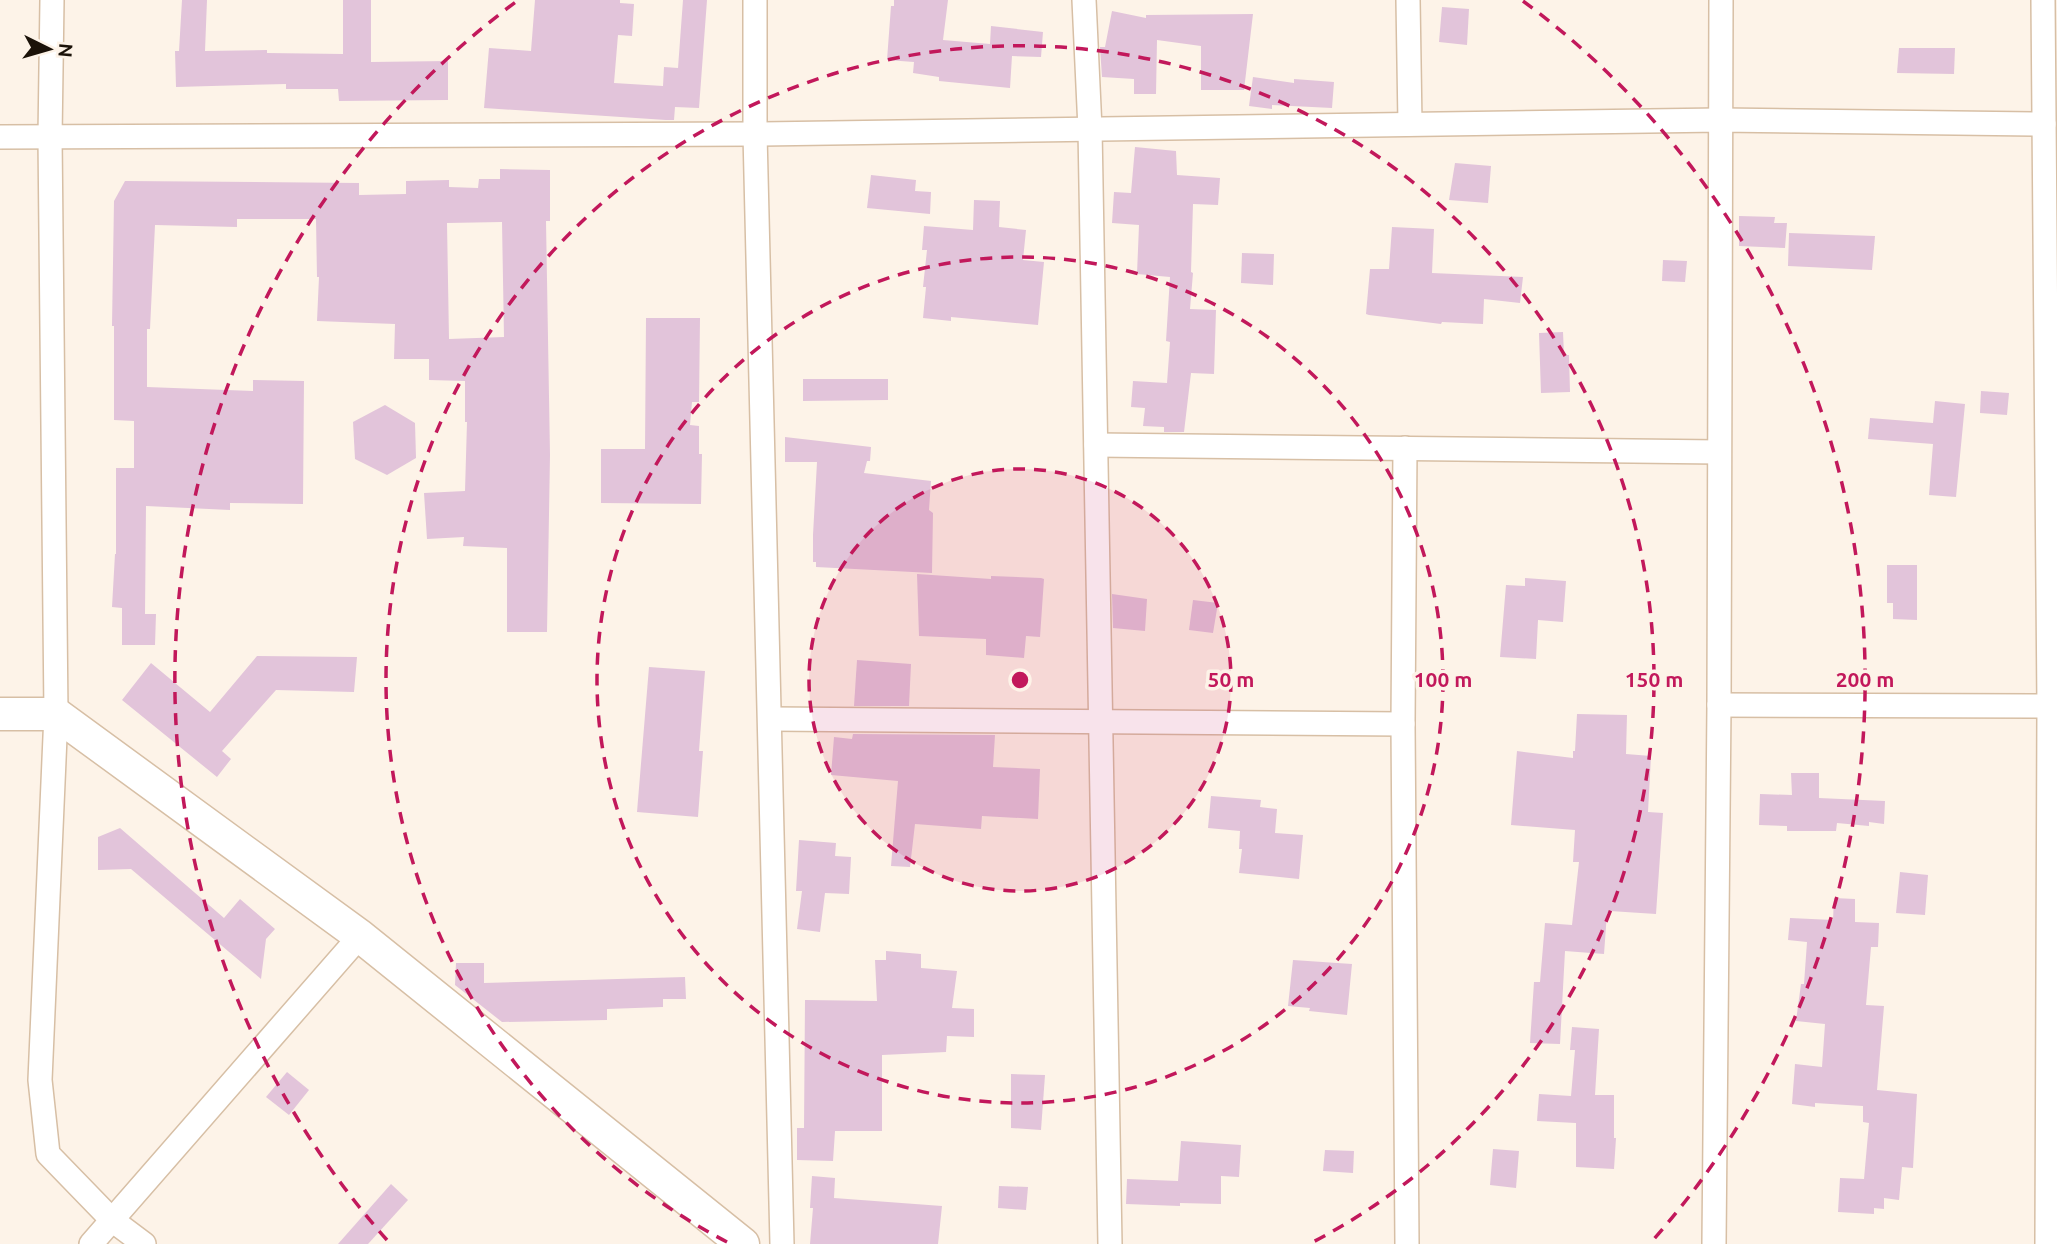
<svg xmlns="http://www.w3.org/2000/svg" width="2057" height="1244" font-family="Ubuntu,sans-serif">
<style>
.building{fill:#e2c4da;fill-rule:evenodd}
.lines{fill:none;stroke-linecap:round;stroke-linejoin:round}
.street-casing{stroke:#d7bfa5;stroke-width:26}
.secondary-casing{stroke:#d7bfa5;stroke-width:35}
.street{stroke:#fff;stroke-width:23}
.secondary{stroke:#fff;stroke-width:32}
.ring{fill:none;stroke:#c2185b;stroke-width:3.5;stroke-dasharray:12 9}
.centre{fill:#c2185b;stroke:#fdf3e8;stroke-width:3.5}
.ring-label{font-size:21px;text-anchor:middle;font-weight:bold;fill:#c2185b;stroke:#fdf3e8;stroke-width:7;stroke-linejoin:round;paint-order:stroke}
</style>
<rect width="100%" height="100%" fill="#fdf3e8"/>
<g class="building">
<polygon points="182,0 207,0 205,51 267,50 267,53 343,54 343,0 371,0 371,62 448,61 448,100 339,101 338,89 286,89 286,84 176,87 175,51 179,51"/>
<polygon points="535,0 620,0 620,3 634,4 632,36 618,35 614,83 663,86 664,67 678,68 683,0 707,0 699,108 675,107 674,120 666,120 484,108 489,48 531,51"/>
<polygon points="894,0 948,0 943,40 990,44 991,26 1043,32 1041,57 1012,56 1010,88 939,81 939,77 913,73 914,62 887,60 891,6 894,6"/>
<polygon points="1442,7 1469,9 1467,45 1439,42"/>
<polygon points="1112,11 1146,18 1146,15 1253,14 1244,90 1201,90 1201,46 1157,40 1156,94 1134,94 1134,79 1102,77 1100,47 1105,47"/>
<polygon points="1899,48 1955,48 1954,74 1897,73"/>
<polygon points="1253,77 1294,83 1294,79 1334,82 1332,108 1272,105 1272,109 1249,106"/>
<polygon points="1135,147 1176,151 1177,175 1220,178 1218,205 1193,204 1191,272 1193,273 1190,309 1216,310 1214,374 1191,373 1184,432 1164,432 1164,427 1143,426 1145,408 1131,407 1133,381 1167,383 1170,342 1166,341 1170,277 1137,274 1139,225 1112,223 1114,192 1131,193"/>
<polygon points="1455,163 1491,166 1488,203 1449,200"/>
<path d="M 500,169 L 550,170 L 550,221 L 546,221 L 550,455 L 547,632 L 507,632 L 507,548 L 463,546 L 464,537 L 427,539 L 424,493 L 465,491 L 467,422 L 465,422 L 465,381 L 429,380 L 429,359 L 394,359 L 395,324 L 317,321 L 319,277 L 317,277 L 316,219 L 237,219 L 237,227 L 155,225 L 150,329 L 147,329 L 147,387 L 253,391 L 253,380 L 304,381 L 303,504 L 230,503 L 230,510 L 146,506 L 145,614 L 156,614 L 155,645 L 122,645 L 122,608 L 112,607 L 115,554 L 116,554 L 116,468 L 134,468 L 134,421 L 114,420 L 114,326 L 112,326 L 114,201 L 125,181 L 359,183 L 359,195 L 406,194 L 406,181 L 449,180 L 449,187 L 478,188 L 479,179 L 500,179 ZM 502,222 L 504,337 L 449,339 L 447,223 Z"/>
<polygon points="871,175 916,180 915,191 931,192 930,214 867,208"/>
<polygon points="974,200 1000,201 999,227 1026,230 1023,260 1044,262 1038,325 951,317 951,321 923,318 926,287 923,287 927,250 922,250 924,226 973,230"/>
<polygon points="1739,216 1775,217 1774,223 1787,223 1785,248 1739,246"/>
<polygon points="1392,227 1434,229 1432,273 1523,277 1520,303 1484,299 1483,324 1442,322 1441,324 1369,315 1366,314 1370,269 1389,269"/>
<polygon points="1789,233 1875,236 1872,270 1788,266"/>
<polygon points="1242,253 1274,254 1273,285 1241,283"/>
<polygon points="1663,260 1687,261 1685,282 1662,281"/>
<polygon points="646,318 700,318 699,402 692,402 690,425 699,426 699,454 702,454 701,504 601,503 601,449 645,449"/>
<polygon points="1563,332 1564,355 1569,355 1570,392 1541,393 1539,333"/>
<polygon points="803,379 888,379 888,400 803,401"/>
<polygon points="1981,391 2009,393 2007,415 1980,413"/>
<polygon points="1935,401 1965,404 1956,497 1929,495 1933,444 1868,439 1870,418 1933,423"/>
<polygon points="385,405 415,423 416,458 387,475 355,459 353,422"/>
<polygon points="785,437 871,447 870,461 867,461 864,473 931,481 929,510 933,513 932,573 816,567 816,562 813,562 813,535 817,462 785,462"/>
<polygon points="1887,565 1917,565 1917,620 1893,619 1893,603 1887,603"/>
<polygon points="917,574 991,579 991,576 1041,578 1044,579 1040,637 1026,636 1024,658 986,655 986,639 919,636"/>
<polygon points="1525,578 1566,581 1563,622 1538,620 1536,659 1500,657 1506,585 1525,586"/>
<polygon points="1112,594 1147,599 1145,631 1113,628"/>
<polygon points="1193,600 1218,603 1213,633 1189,630"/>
<polygon points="257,656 357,657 354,692 276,690 222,751 231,759 217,777 122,700 151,663 210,712"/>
<polygon points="857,660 911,664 909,706 854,706"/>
<polygon points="649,667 705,671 699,751 703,751 698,817 637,812"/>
<polygon points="1577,714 1627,715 1626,754 1651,756 1648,812 1663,813 1656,914 1610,911 1610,913 1607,913 1604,954 1565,951 1560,1044 1530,1043 1534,982 1540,982 1545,923 1572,925 1579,862 1573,862 1575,830 1511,825 1517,751 1573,758 1573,751 1575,751"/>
<polygon points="853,734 995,735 993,767 1040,769 1038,819 982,816 981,829 915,824 910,867 891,866 898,781 831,775 834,737 852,739"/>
<polygon points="1791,773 1819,773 1819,798 1885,801 1884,824 1869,822 1869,826 1837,823 1836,831 1787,831 1787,826 1759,825 1760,794 1792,795"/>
<polygon points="1211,796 1261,800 1260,807 1277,809 1275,833 1303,835 1299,879 1239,873 1242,849 1239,849 1240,831 1208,828"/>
<polygon points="120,828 224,918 240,899 275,929 266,939 261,979 131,869 98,870 98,837"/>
<polygon points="799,840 836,843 835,856 851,857 849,894 825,893 820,932 797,929 802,891 796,891"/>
<polygon points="1900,872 1928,875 1925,915 1896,913"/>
<polygon points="1834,898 1855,899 1855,922 1879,923 1878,947 1871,947 1866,1005 1884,1006 1877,1090 1917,1094 1913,1168 1902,1167 1899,1200 1884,1198 1884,1209 1874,1208 1874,1214 1838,1212 1840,1178 1864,1179 1869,1123 1863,1122 1863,1106 1815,1103 1815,1107 1792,1104 1795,1064 1822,1067 1825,1024 1796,1021 1801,984 1804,984 1807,942 1788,940 1790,918 1833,920"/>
<polygon points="886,951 921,954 921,968 957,971 952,1008 974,1009 974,1037 947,1036 946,1052 882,1055 882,1131 835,1131 833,1161 797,1160 797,1128 804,1128 805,1000 877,1001 875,960 886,960"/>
<polygon points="1293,960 1352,964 1347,1015 1309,1011 1310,1008 1288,1006"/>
<polygon points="456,963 484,963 484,983 685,977 686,999 663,999 663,1007 607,1009 607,1020 502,1022 455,985"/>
<polygon points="1572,1027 1599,1029 1595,1095 1614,1095 1614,1138 1616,1138 1614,1169 1576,1167 1576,1123 1537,1121 1539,1094 1571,1096 1575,1050 1570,1050"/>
<polygon points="287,1072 309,1090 289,1115 266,1097"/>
<polygon points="1011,1074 1045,1075 1041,1130 1011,1128"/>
<polygon points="1181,1141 1241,1145 1239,1177 1221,1176 1221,1204 1180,1203 1180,1206 1126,1204 1127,1179 1178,1181"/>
<polygon points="1493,1149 1519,1151 1516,1188 1490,1185"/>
<polygon points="1325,1150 1354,1151 1353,1173 1323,1171"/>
<polygon points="812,1176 835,1178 834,1198 942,1206 938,1244 810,1244 813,1208 810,1208"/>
<polygon points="391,1184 408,1200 368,1244 338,1244"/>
<polygon points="999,1186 1028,1187 1026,1210 998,1208"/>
</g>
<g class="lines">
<g class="street-casing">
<g id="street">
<polyline points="52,0 50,137 56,714 40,1080 48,1154 112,1220 144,1244"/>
<polyline points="755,0 755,134 782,1244"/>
<polyline points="1084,0 1090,129 1110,1244"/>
<polyline points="1408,0 1410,124"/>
<polyline points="2043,0 2049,706 2047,1244"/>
<polyline points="0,137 755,134 1720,120 2044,124"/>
<polyline points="1096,445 1719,452"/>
<polyline points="1405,448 1403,724 1407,1244"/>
<polyline points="1719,705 2049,706"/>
<polyline points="771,719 1403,724"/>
<polyline points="91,1244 360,936"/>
<polyline points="1714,1244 1719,705 1721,0"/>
</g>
</g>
<g class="secondary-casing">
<polyline id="secondary" points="0,714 56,714 360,936 743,1244"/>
</g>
<use href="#street" class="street"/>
<use href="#secondary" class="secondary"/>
</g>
<circle cx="1020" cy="680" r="211" fill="#c2185b" fill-opacity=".12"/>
<g class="ring">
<circle cx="1020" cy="680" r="211"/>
<circle cx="1020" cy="680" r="423"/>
<path d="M727 1242A634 634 0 1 1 1313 1242"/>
<path d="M387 1240A845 845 0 0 1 517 1M1523 1A845 845 0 0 1 1653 1240"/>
</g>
<circle cx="1020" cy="680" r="10" class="centre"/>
<g class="ring-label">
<text x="1231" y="687">50 m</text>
<text x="1443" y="687">100 m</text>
<text x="1654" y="687">150 m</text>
<text x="1865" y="687">200 m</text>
</g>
<g transform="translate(49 49) rotate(95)" stroke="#fdf3e8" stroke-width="5" paint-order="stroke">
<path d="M0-5L12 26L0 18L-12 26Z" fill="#1b1209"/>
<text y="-10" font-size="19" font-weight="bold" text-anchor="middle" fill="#1b1209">N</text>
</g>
</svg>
